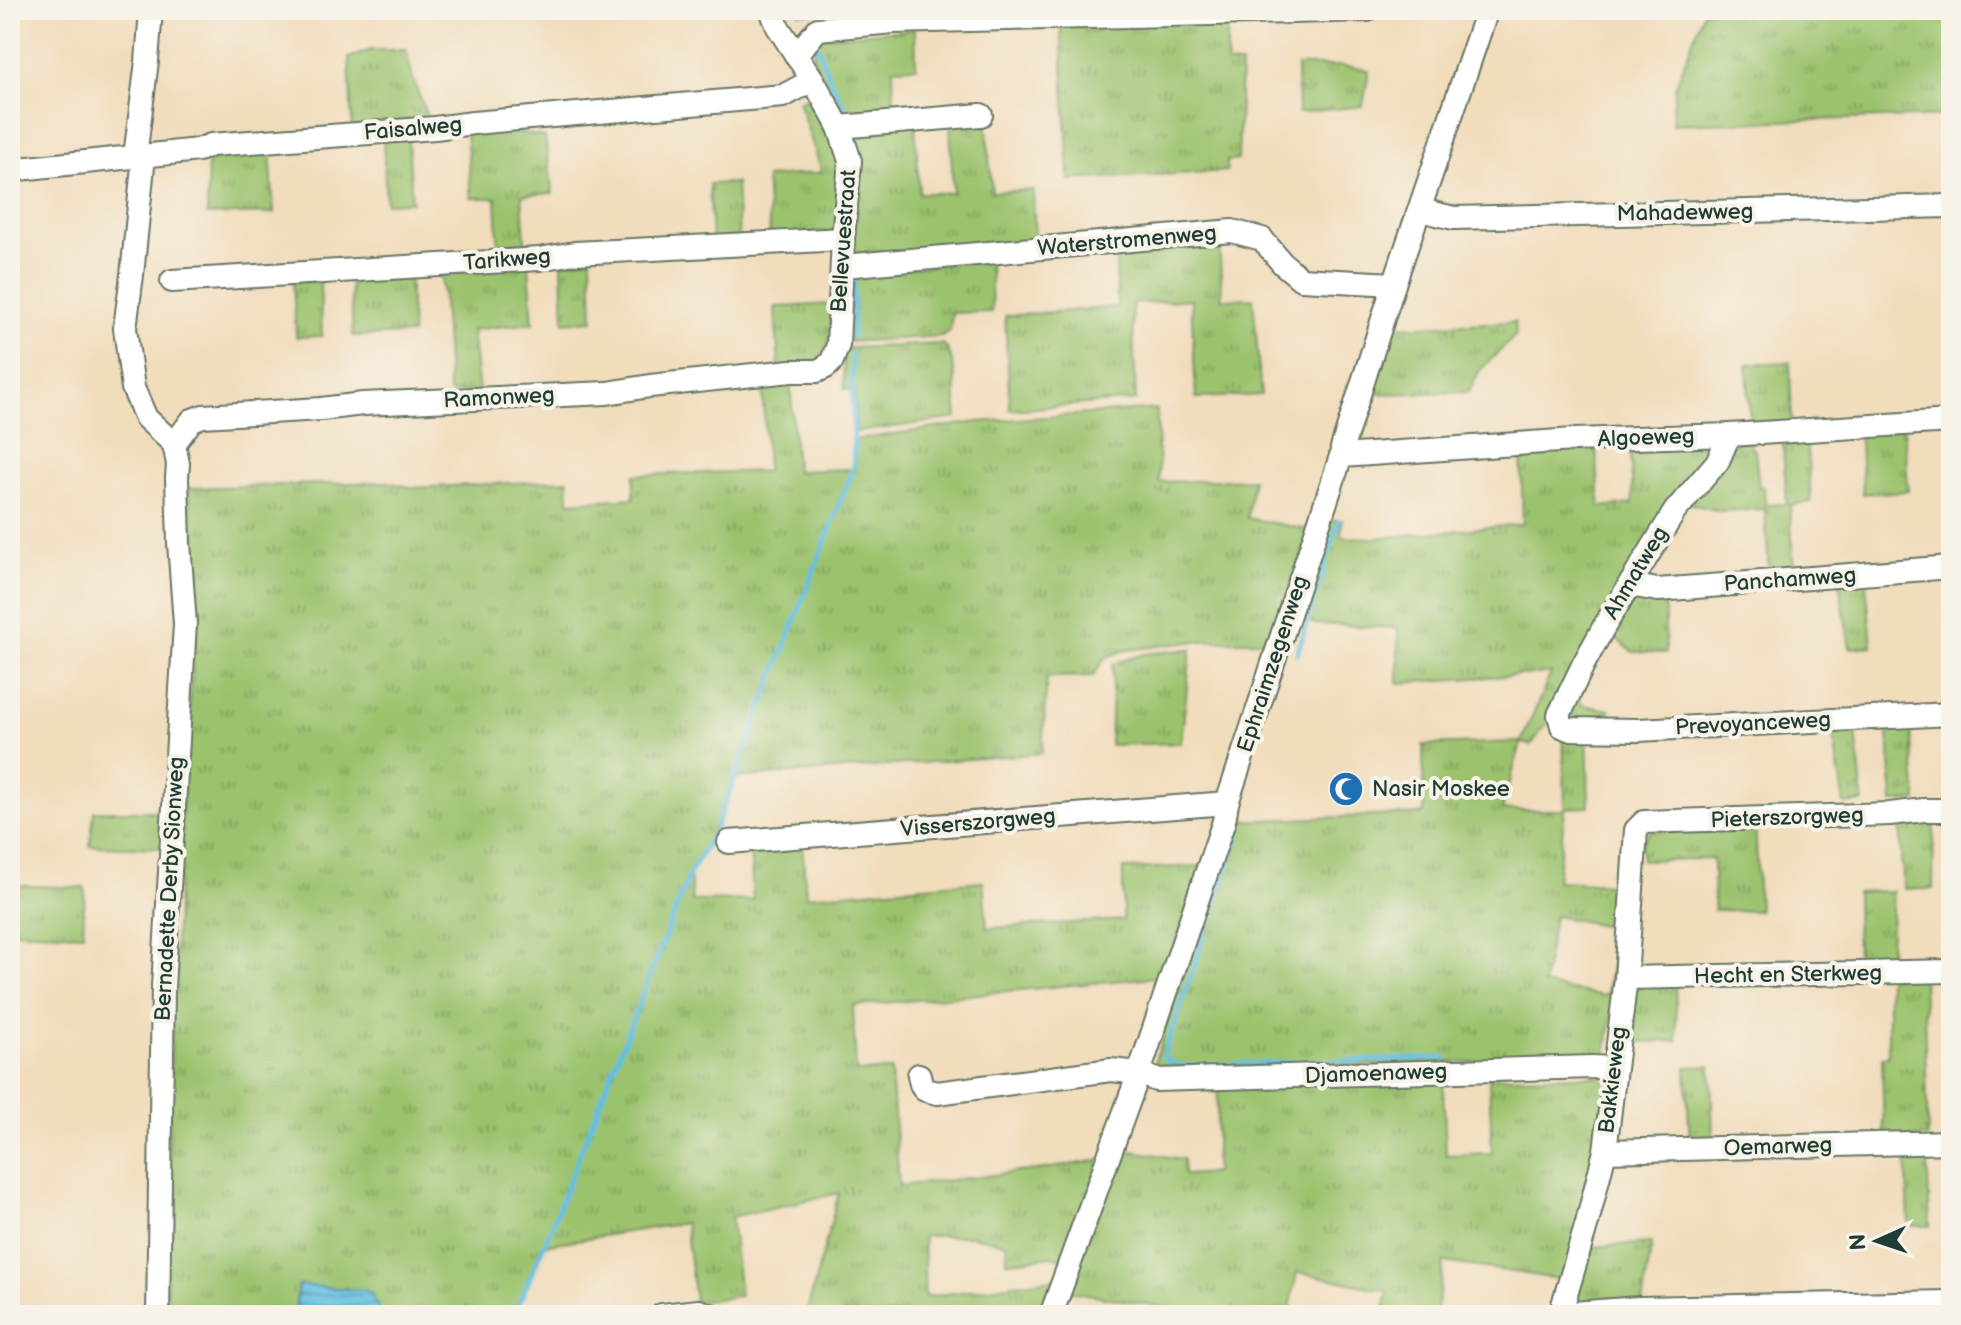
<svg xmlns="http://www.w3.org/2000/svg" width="1961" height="1325" font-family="'Balsamiq Sans',sans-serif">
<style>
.grass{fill:url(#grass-tufts);stroke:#5d8050;stroke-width:2}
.water{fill:url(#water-rules);stroke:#427e8b;stroke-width:2}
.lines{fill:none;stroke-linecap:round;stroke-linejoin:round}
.stream{stroke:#64bfe2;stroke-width:5}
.minor-casing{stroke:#687563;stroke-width:26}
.minor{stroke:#fff;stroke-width:22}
.labels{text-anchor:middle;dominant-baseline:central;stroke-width:8;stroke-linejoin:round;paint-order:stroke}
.street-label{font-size:22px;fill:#1f3d34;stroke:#f7f3e8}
.poi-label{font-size:22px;fill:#1f3d34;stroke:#f7f3e8;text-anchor:start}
</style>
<defs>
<pattern id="grass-tufts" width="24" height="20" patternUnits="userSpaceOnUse" patternTransform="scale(2)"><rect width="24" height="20" fill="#9bc26d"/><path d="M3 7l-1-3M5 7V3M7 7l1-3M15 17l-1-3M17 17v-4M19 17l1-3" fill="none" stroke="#7e9f5a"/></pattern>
<pattern id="water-rules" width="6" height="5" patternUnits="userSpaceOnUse" patternTransform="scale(2)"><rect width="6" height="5" fill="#64bfe2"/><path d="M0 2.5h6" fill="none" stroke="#529cb8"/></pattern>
</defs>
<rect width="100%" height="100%" fill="#f7f3e8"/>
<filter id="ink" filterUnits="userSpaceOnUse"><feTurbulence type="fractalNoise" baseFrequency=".0125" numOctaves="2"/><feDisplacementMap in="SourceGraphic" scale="16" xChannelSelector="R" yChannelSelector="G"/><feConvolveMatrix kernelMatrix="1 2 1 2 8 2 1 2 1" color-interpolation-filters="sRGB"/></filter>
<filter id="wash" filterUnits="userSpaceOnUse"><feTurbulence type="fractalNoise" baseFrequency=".006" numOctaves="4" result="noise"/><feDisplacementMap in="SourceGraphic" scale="32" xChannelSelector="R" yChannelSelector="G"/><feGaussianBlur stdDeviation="1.8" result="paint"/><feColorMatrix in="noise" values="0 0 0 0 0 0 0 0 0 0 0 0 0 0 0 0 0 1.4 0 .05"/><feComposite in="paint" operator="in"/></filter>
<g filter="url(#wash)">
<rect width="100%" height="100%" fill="#f1dcbb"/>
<g class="grass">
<polygon points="1704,10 1951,10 1951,116 1672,124 1675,88"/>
<polygon points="1227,19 1227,64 1241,64 1238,160 1227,161 1227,171 1069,180 1061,25"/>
<polygon points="915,29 916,67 893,68 894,113 847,121 833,107 813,57 814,44 821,37"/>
<polygon points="371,50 406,50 413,79 428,119 352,128 349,58"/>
<polygon points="1297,66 1343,66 1369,70 1363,106 1298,113"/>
<polygon points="807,98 813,99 843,157 836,230 770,238 766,178 822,172 798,101"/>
<polygon points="986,117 992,192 1033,190 1035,244 851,254 849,134 915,120 919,193 953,193 950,119"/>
<polygon points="466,130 509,131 545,137 553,193 522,195 526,255 499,255 496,198 471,198"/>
<polygon points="408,138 412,202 386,203 383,139"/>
<polygon points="270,148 274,213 207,215 208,151"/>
<polygon points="736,183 739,239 712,240 709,184"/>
<polygon points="1219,237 1222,299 1253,298 1261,395 1196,398 1191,299 1132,304 1136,400 1010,410 1005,316 1117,307 1116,248"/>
<polygon points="591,258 593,320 564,322 562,263"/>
<polygon points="990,261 992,312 952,313 950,331 941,336 849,342 852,277 858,272"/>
<polygon points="529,265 533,323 472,330 479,392 449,393 441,270"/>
<polygon points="409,272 412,334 353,336 350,277"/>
<polygon points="320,281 322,336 296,337 293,282"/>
<polygon points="833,304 828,346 821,361 779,368 775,307"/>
<polygon points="1515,322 1516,335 1480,370 1469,392 1371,394 1392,327"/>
<path d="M 943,344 C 958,358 955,397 957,418 L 856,432 L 855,390 L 844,389 L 843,354 L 845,350 L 849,348 Z"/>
<polygon points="1790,362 1792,423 1750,425 1747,364"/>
<polygon points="790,378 796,471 852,469 854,466 853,440 977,422 1157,409 1159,482 1253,479 1247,518 1310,530 1273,641 1196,641 1122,651 1105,658 1093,676 1047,677 1042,753 735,778 714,832 690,873 692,901 753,900 750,845 802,841 806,896 983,881 987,928 1123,920 1123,869 1201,866 1165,976 853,1006 856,1072 891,1070 899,1186 1044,1169 1100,1160 1064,1259 1051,1256 1007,1262 1007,1244 973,1236 923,1236 925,1297 1058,1278 1044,1315 806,1315 839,1193 731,1217 740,1296 695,1302 685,1223 544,1245 514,1315 378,1315 379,1306 298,1286 295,1315 166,1315 172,997 185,761 197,616 189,488 388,482 413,488 568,480 569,502 634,498 634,475 767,471 762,379"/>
<polygon points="1904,425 1908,491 1863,494 1859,428"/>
<polygon points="1806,433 1811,502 1790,505 1794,571 1769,572 1765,509 1718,511 1685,502 1732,444 1750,439 1751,448 1755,450 1759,487 1764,487 1765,505 1787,504 1782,435"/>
<polygon points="1630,441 1717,447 1552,717 1531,745 1521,743 1502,810 1565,810 1557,881 1628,885 1625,929 1554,916 1543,985 1606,996 1612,963 1615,957 1619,958 1606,1057 1159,1073 1153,1067 1232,821 1424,814 1423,745 1521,742 1551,673 1398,683 1398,628 1315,624 1297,616 1331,520 1342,520 1341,537 1376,538 1523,524 1521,448 1596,450 1600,507 1633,504"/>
<polygon points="1866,581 1872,646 1850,648 1839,582"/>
<polygon points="1664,592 1666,653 1633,652 1611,635 1582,687 1579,699 1582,705 1610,710 1609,719 1575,719 1567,714 1628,594"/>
<polygon points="1191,649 1181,743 1110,745 1113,664 1144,654"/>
<polygon points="1910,717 1917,801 1893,802 1887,718"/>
<polygon points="1855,720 1863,802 1844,804 1831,721"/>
<polygon points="1587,728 1589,807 1565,808 1563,729"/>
<polygon points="94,811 166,811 163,848 90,846"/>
<polygon points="1901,813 1934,814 1933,889 1904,889 1901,857"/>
<polygon points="1755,818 1759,911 1714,910 1713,859 1642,860 1642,844 1649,832"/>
<polygon points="10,885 85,888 83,934 10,931"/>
<polygon points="1893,891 1889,967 1857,968 1856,892"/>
<polygon points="1923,975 1928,1137 1884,1138 1882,1057 1888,1056 1888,977"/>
<polygon points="1675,981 1677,1041 1624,1042 1630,988"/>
<polygon points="1711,1066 1713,1143 1690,1143 1686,1067"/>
<polygon points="1597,1076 1603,1080 1607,1090 1566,1280 1444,1262 1436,1315 1383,1315 1388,1291 1297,1272 1289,1315 1209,1315 1069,1291 1120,1149 1183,1159 1184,1175 1215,1173 1218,1085 1443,1080 1446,1155 1492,1153 1489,1077"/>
<polygon points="1906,1147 1927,1147 1930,1226 1909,1226"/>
<polygon points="1652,1243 1642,1304 1577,1304 1573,1301 1587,1247"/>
</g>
<polygon class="water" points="298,1285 363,1290 371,1292 374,1302 379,1306 378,1315 295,1315"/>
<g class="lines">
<g class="stream">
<polyline points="800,12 857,10"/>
<polyline points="815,41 829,77 849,117"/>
<polyline points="857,153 857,134"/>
<polyline points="852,337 854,273"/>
<polyline points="1297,654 1339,521"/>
<polyline points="1241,829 1163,1057 1171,1063 1182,1066 1446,1058"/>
<polyline points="514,1315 544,1245 690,873 714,832 854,466 852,354"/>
</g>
</g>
</g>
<g filter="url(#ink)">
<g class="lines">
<g class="minor-casing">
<g id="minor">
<polyline points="771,10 778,27 796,55"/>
<polyline points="839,127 981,115"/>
<polyline points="144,156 132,275 125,328 133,388 146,418 174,444 178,464 177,478 179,543 185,624 163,987 158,1315"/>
<polyline points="135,157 147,61 151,10"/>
<polyline points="10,170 198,150 211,145 435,128 473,123 783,96 813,80"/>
<polyline points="1420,210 1454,218 1951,206"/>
<polyline points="843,266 1232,231 1262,239 1282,263 1301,279 1394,284"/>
<polyline points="172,281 539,259 575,253 843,239"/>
<polyline points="1729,435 1718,461 1675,511 1605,625 1584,663 1559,715 1562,726 1568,729 1638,730 1951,714"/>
<polyline points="174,444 192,420 203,416 321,409 363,404 607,393 650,386 791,371 817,371 826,367 832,361 838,345 843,239 850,161 839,127 813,80 796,55 818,29 893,22 1367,10"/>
<polyline points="1341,456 1574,440 1729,435 1951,421"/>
<polyline points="1629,585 1658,590 1951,567"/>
<polyline points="729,842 1227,803"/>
<polyline points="1626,978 1951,971"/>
<polyline points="919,1075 921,1084 925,1090 937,1093 1111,1070 1139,1073 1156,1080 1593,1067 1614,1068"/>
<polyline points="1605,1151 1951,1142"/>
<polyline points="1560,1314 1639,1308 1951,1302"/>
<polyline points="662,1315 699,1311 711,1315"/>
<polyline points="1051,1315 1139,1073 1224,821 1227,803 1341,456 1342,448 1394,284 1487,10"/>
<polyline points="1560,1315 1587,1223 1605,1151 1626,978 1636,830 1644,822 1890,814 1924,810 1951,810"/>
</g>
</g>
<use href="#minor" class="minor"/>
</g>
</g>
<defs>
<g id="mosque-disc" transform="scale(1.8)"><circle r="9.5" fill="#1f6fb2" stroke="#f7f3e8"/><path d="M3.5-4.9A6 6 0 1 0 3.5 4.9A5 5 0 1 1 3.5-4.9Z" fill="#fff"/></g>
</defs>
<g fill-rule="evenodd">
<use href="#mosque-disc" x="1346" y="789"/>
</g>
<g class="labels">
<g class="street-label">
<text transform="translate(413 129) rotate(-5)">Faisalweg</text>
<text transform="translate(1685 213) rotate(-1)">Mahadewweg</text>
<text transform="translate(844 241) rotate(-86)">Bellevuestraat</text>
<text transform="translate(1127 241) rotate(-5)">Waterstromenweg</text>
<text transform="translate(507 260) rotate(-5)">Tarikweg</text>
<text transform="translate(499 398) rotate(-3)">Ramonweg</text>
<text transform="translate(1646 438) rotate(-2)">Algoeweg</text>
<text transform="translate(1636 573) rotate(-59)">Ahmatweg</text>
<text transform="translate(1790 580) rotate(-4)">Panchamweg</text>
<text transform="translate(1273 664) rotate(-72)">Ephraimzegenweg</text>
<text transform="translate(1753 724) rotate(-3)">Prevoyanceweg</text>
<text transform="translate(1787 818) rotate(-2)">Pieterszorgweg</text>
<text transform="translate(978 823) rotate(-5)">Visserszorgweg</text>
<text transform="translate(170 889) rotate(-87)">Bernadette Derby Sionweg</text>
<text transform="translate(1788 975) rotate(-1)">Hecht en Sterkweg</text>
<text transform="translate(1376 1074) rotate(-2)">Djamoenaweg</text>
<text transform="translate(1613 1080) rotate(-83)">Bakkieweg</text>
<text transform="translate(1778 1147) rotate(-2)">Oemarweg</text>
</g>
<g class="poi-label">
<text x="1372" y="789">Nasir Moskee</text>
</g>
</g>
<rect width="1961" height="1325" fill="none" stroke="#f7f3e8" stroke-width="40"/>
<g transform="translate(1877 1241) rotate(267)" stroke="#f7f3e8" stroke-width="6" paint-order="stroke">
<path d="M0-6L14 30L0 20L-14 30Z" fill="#1f3d34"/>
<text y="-12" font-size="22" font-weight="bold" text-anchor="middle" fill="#1f3d34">N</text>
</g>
</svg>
